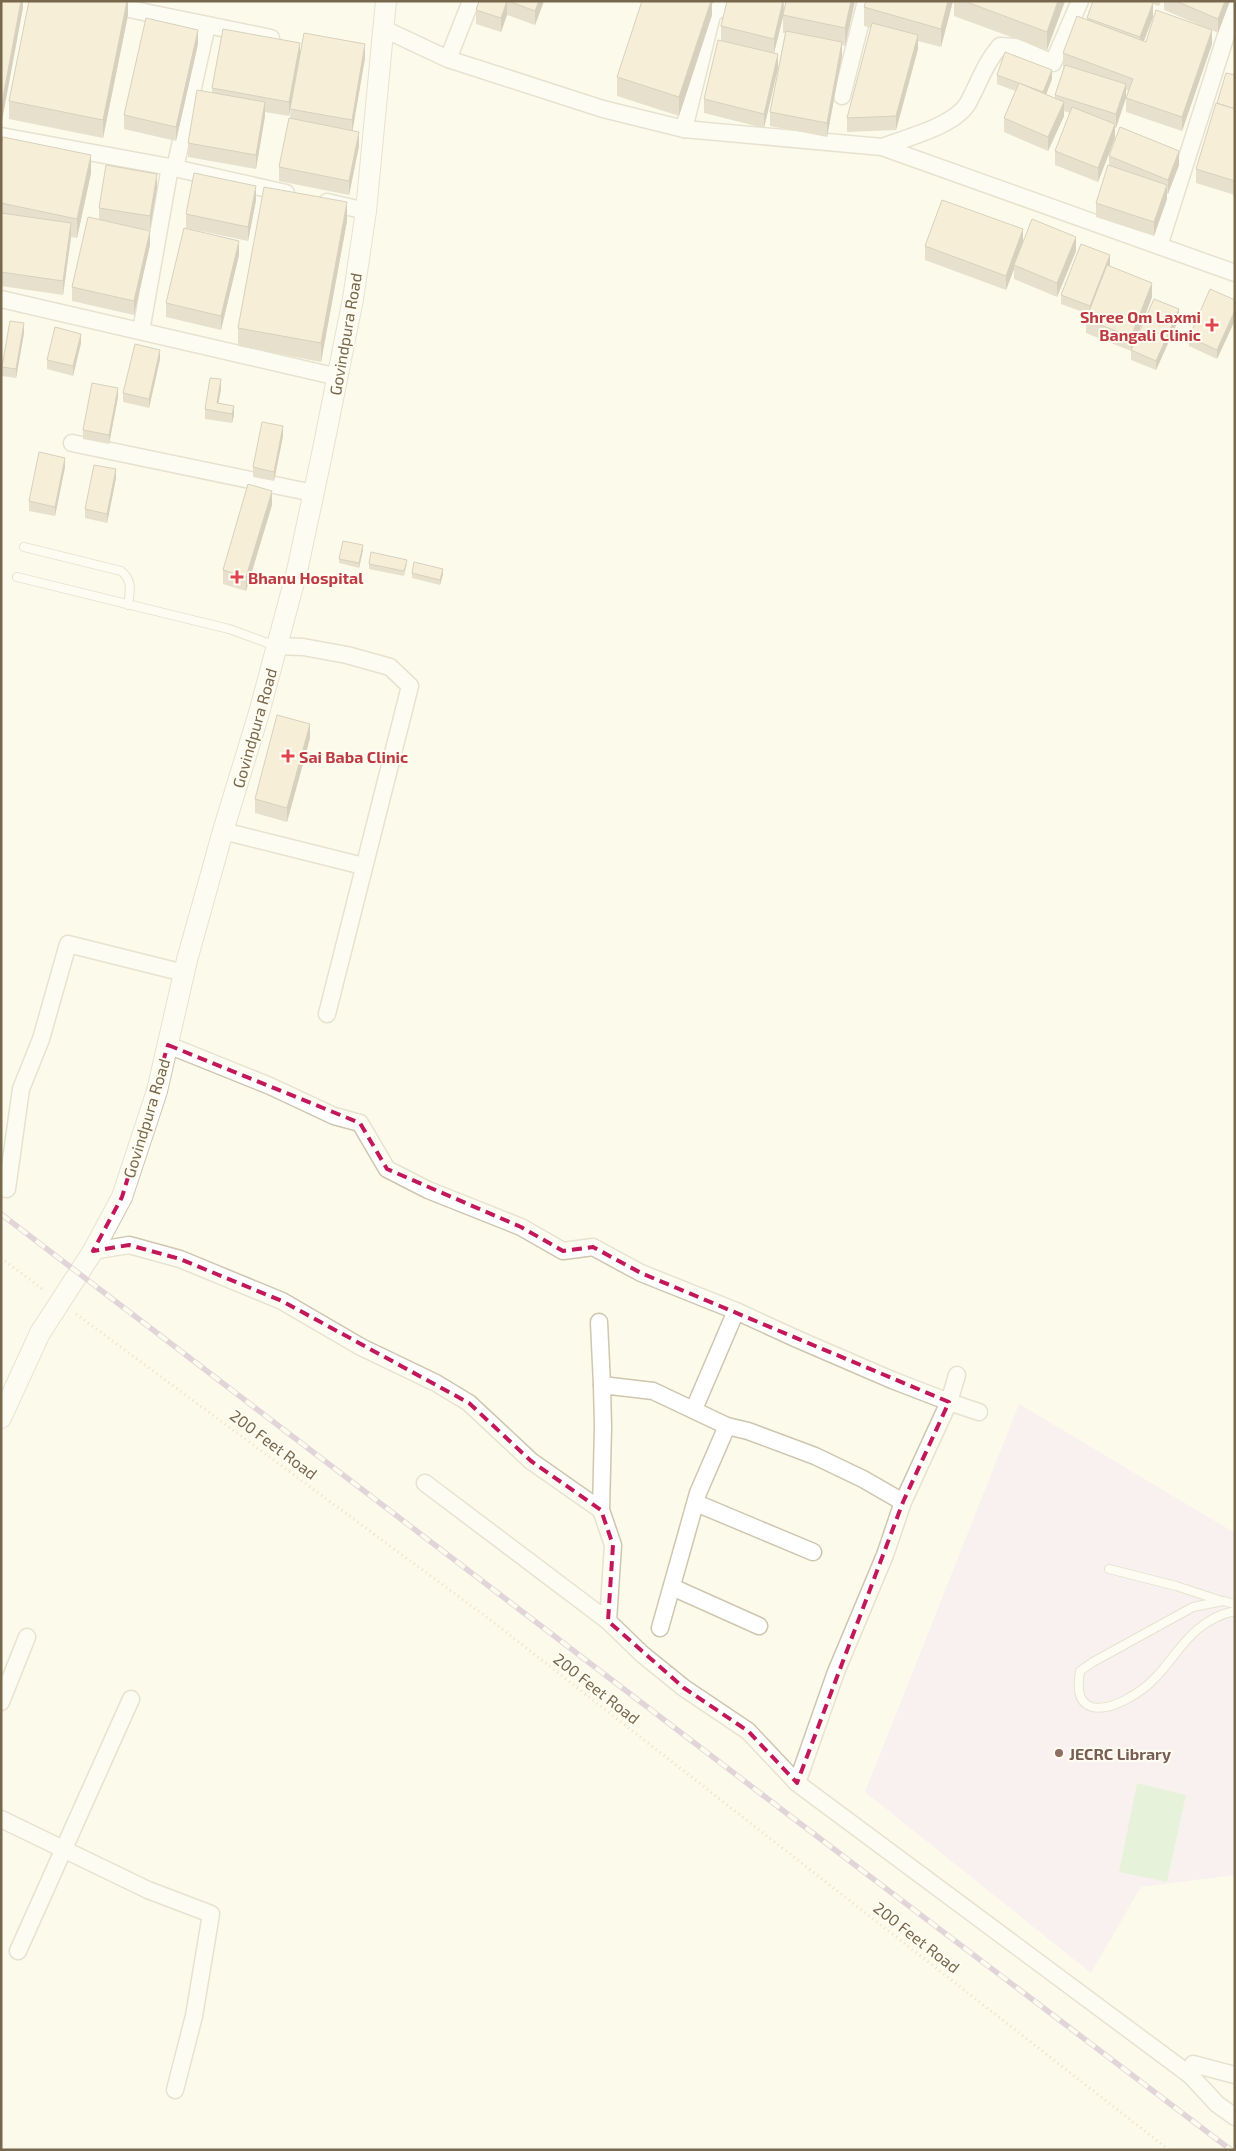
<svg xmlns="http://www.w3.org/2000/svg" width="1236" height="2151" font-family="'Exo 2',sans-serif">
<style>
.education{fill:#f7e7f9}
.green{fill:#cdeac8}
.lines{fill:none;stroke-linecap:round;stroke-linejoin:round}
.service-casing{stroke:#cec6af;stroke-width:10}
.minor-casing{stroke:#cec6af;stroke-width:19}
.tertiary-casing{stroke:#cec6af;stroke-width:22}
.path{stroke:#d7c5a5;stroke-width:3;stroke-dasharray:1 4;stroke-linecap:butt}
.service{stroke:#fff;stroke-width:8}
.minor{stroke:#fff;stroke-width:16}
.tertiary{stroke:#fff;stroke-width:20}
.rail-casing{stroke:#c1a8c7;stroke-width:5.5}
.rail{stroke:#fffdf1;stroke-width:4;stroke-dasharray:11;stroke-linecap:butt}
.wall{fill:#cfc2a8}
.shaded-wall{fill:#a99e88}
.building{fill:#f1e1c3;stroke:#a99e88}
.marked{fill:none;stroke:#c2185b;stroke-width:4;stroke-dasharray:10 6;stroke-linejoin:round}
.health-dot{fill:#e0444e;stroke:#fffdf1;stroke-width:2}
.education-dot{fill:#8d6e63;stroke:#fffdf1;stroke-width:2}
.labels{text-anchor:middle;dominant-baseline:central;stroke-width:4;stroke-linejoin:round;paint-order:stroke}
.health-label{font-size:16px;font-weight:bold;fill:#be3a42;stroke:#fffdf1;text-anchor:start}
.street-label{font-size:16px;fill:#77674d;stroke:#fffdf1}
.education-label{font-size:16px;font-weight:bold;fill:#785e54;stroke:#fffdf1;text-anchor:start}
</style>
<rect width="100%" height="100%" fill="#fcfaea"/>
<polygon class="education" points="1019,1404 1235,1533 1235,1875 1141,1887 1091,1973 865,1792"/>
<polygon class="green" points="1137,1783 1186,1795 1167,1882 1119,1872"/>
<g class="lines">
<g class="service-casing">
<g id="service">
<path d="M 24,547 L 121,571 C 133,581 130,590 128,605"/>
<polyline points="17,577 229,629 276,646"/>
<polyline points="1109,1569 1176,1586 1222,1601"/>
<path d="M 1235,1604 L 1223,1601 L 1193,1607 L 1093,1662 L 1080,1671 C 1078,1685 1076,1702 1092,1707 C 1111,1712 1142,1692 1155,1678 C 1170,1663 1181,1643 1198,1629 C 1210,1619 1220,1614 1235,1611"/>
</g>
</g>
<g class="minor-casing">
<g id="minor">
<polyline points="90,1 271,38"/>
<polyline points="384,29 448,59 603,109 684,129 882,147 1235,273"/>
<polyline points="448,59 471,1"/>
<polyline points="842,96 866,1"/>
<polyline points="684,129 712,15 721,7"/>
<polyline points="1,136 170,167 286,193"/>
<path d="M 882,147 C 905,138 955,126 968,103 C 979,83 985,63 1000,46 L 1016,47 L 1053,63 L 1080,1"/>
<polyline points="175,168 207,25"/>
<polyline points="327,202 366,211"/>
<polyline points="1159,246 1235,7"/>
<polyline points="1,299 338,377"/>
<polyline points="141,331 170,167"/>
<polyline points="72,443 313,493"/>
<polyline points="277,646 303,647 347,655 390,667 410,686 327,1014"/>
<polyline points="223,831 363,866"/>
<polyline points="168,1045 270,1086 334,1116 360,1123 387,1169 428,1190 521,1227 563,1251 593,1247 641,1273 736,1311 797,1339 892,1380 949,1402 903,1502 885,1555 836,1672 797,1783 748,1731 684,1688 642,1654 608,1621 613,1545 601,1510 603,1427 602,1385 653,1391 727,1426 748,1431 815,1456 863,1479 903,1502"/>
<polyline points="1,1186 7,1189 21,1089 41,1039 68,944 184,973"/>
<polyline points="93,1251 129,1245 180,1259 282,1301 361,1347 436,1383 469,1403 531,1461 601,1510"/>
<polyline points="599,1322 602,1385"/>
<polyline points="957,1375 949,1402 979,1412"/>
<polyline points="694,1409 736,1311"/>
<polyline points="425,1483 608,1621"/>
<polyline points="696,1503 813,1552"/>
<polyline points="672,1587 759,1626"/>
<polyline points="660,1628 698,1493 727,1426"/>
<polyline points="1,1702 27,1637"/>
<polyline points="797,1783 1190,2075"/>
<polyline points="1,1819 148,1890 211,1914 194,2016 175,2090"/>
<polyline points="18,1951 131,1699"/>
<polyline points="1235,2075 1193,2064 1190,2075 1217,2104 1235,2117"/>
</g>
</g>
<g class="tertiary-casing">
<polyline id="tertiary" points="1,1418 40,1333 93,1251 122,1197 157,1091 187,960 223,831 259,713 297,571 322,454 353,299 366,211 386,1"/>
</g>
<g class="path">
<polyline points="1,1258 45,1291"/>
<polyline points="76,1314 493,1622 1169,2150"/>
</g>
<use href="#service" class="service"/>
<use href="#minor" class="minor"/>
<use href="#tertiary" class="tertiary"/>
<g class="rail-casing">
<polyline id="rail" points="1,1214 785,1812 1231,2150"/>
</g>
<use href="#rail" class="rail"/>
</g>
<g class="wall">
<polygon points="128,1 128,15 103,138 9,119 9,101"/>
<polygon points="479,1 544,1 535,25 507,15 501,32 476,24 476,10"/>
<polygon points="712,1 712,15 679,116 617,96 617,77"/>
<polygon points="784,1 784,11 855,1 845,46 842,45 842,56 827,137 770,126 770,112 785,33 783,33 783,17 774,53 778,68 764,128 704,113 704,99 721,40 721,26"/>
<polygon points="953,1 941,47 918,41 918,49 896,130 847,132 847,118 871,28 864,26 864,7"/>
<polygon points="954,1 1065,1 1047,50 954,16"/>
<polygon points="1093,1 1161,1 1159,6 1153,4 1153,17 1144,41 1146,42 1204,27 1164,10 1164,1 1230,1 1218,33 1212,30 1212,44 1182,131 1126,112 1126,98 1128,91 1126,90 1116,128 1115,128 1115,138 1098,182 1055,165 1055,151 1070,113 1064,111 1064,116 1048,151 1004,132 1004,118 1015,91 997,84 997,75 1052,79 1046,95 1055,99 1055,95 1064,68 1063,67 1063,53 1087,20 1087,18"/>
<polygon points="198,44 176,141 124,129 124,115"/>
<polygon points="300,53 365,58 352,131 359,146 349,195 279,181 279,167 290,118 291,105 289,116 265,112 265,116 256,169 188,157 188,143 212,93 212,88"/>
<polygon points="1235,75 1235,195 1196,183 1196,169 1217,104"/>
<polygon points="1,145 91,173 77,238 71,237 63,295 1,286"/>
<polygon points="1109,156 1179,165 1168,194 1167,194 1167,199 1154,236 1096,217 1096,203 1109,165"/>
<polygon points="157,188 150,230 133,228 150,245 134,315 72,301 72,287 99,220 99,208"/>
<polygon points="256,200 248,241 186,228 186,214"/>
<polygon points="347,221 321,362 238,346 238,328"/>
<polygon points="1023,242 1076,251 1057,297 1014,279 1014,269 1006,290 925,260 925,246"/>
<polygon points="239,255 221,330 166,317 166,303"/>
<polygon points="1110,264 1109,266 1152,297 1131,351 1086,333 1086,319 1088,314 1061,304 1061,295"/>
<polygon points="1235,300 1235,320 1217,359 1189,346 1189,337"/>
<polygon points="1179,319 1156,370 1131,360 1131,350"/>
<polygon points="24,333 16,378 2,376 2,367"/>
<polygon points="81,343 73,376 47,369 47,360"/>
<polygon points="160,359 149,408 123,402 123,393"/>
<polygon points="221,389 218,403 234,406 234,415 232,423 205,419 205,409"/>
<polygon points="118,397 109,444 83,439 83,430"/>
<polygon points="283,436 274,481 253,477 253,467"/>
<polygon points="65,467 55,516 29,511 29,501"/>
<polygon points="116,478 107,523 85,518 85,509"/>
<polygon points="272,505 246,591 223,584 223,570"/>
<polygon points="363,550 359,568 339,563 339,559"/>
<polygon points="369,564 407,564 404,576 369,569"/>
<polygon points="412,573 443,574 440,585 412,578"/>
<polygon points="310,738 287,822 255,813 255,799"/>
</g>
<g class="shaded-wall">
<polygon points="21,1 23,1 23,8 1,126 1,108"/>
<polygon points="127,1 128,1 128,15 103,138 103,120"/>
<polygon points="507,1 507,15 501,32 501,18"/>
<polygon points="539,1 544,1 535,25 535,11"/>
<polygon points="711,1 712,1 712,15 679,116 679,97"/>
<polygon points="783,1 784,13 774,53 774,39"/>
<polygon points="851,1 855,1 845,46 845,28"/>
<polygon points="948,1 953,1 941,47 941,29"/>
<polygon points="1058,1 1065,1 1047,50 1047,32"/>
<polygon points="1225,1 1230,1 1218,33 1218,19"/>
<polygon points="1153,3 1153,17 1140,51 1140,37"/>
<polygon points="198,30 198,44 176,141 176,127"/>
<polygon points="1212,30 1212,44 1182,131 1182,117"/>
<polygon points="918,35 918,49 896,130 896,116"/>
<polygon points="842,42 842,56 827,137 827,123"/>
<polygon points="300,43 300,57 289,116 289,102"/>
<polygon points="365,44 365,58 352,134 352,120"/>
<polygon points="778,54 778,68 764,128 764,114"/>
<polygon points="1052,70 1052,79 1043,102 1043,92"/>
<polygon points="1126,84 1126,98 1116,128 1116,114"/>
<polygon points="265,102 265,116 256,169 256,155"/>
<polygon points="1064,102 1064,116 1048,151 1048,137"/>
<polygon points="1115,124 1115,138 1098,182 1098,168"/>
<polygon points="359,132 359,146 349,195 349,181"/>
<polygon points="1179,151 1179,165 1168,194 1168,180"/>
<polygon points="91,155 91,173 77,238 77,219"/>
<polygon points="157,174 157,188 150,230 150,216"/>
<polygon points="1167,185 1167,199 1154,236 1154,222"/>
<polygon points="256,186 256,200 248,241 248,227"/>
<polygon points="347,202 347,221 321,362 321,343"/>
<polygon points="71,223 71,237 63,295 63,281"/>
<polygon points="1023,229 1023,243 1014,265 1014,269 1006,290 1006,276"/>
<polygon points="150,231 150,245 134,315 134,301"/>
<polygon points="1076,237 1076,251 1057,297 1057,283"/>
<polygon points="239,241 239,255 221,330 221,316"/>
<polygon points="1110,255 1110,264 1090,315 1090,306"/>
<polygon points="1152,283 1152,297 1131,351 1131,337"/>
<polygon points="1179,309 1179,319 1156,370 1156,361"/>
<polygon points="1235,310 1235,320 1217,359 1217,350"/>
<polygon points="24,323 24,333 16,378 16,369"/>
<polygon points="81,334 81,343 73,376 73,366"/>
<polygon points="160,350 160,359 149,408 149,399"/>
<polygon points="221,379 221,389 217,412 217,403"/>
<polygon points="118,388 118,397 109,444 109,435"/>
<polygon points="234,406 234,415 232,423 232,414"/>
<polygon points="283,426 283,436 274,481 274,472"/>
<polygon points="65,458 65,467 55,516 55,507"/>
<polygon points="116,469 116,478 107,523 107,514"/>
<polygon points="272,491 272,505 246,591 246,577"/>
<polygon points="363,545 363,550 359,568 359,563"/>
<polygon points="443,569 443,574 440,585 440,580"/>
<polygon points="310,724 310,738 287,822 287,808"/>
</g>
<g class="building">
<polygon points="1,1 21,1 1,108"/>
<polygon points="29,1 127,1 103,120 9,101"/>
<polygon points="479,1 507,1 501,18 476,10"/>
<polygon points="508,1 539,1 535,11"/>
<polygon points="642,1 711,1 679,97 617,77"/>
<polygon points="727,1 783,1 774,39 721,26"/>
<polygon points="786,1 851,1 845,28 783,15"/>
<polygon points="866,1 948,1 941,29 864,7"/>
<polygon points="964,1 1058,1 1047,32"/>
<polygon points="1093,1 1149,1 1153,3 1140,37 1087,18"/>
<polygon points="1176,1 1225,1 1218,19"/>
<polygon points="1156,10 1212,30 1182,117 1126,98 1133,79 1063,53 1077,16 1146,42"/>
<polygon points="146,18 198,30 176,127 124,115"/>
<polygon points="872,23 918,35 896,116 847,118"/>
<polygon points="223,29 300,43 289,102 212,88"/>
<polygon points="786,31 842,42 827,123 770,112"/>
<polygon points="304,33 365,44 352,120 290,109"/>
<polygon points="718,40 778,54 764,114 704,99"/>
<polygon points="1005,52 1052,70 1043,92 997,75"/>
<polygon points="1065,65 1126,84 1116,114 1055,95"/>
<polygon points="1226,73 1235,75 1235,109 1217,103"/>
<polygon points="1019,83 1064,102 1048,137 1004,118"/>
<polygon points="197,90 265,102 256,155 188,143"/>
<polygon points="1216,103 1235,109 1235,181 1196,169"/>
<polygon points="1072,107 1115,124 1098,168 1055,151"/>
<polygon points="289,118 359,132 349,181 279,167"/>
<polygon points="1120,127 1179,151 1168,180 1109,156"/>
<polygon points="3,137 91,155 77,219 1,203 1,145"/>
<polygon points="106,165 157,174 150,216 99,208"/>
<polygon points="1108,165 1167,185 1154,222 1096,203"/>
<polygon points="194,173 256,186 248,227 186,214"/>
<polygon points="264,187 347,202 321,343 238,328"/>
<polygon points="942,200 1023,229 1006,276 925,246"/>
<polygon points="1,213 71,223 63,281 1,272"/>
<polygon points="88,217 150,231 134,301 72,287"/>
<polygon points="1032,219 1076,237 1057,283 1014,265"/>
<polygon points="184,228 239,241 221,316 166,303"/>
<polygon points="1081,244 1110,255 1090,306 1061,295"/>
<polygon points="1107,265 1152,283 1131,337 1086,319"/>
<polygon points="1210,289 1235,300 1235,310 1217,350 1189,337"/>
<polygon points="1154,299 1179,309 1156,361 1131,350"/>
<polygon points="10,321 24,323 16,369 2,367"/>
<polygon points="55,327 81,334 73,366 47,360"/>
<polygon points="135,344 160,350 149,399 123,393"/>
<polygon points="210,378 221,379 217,403 234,406 232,414 205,409"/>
<polygon points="92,383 118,388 109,435 83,430"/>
<polygon points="262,422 283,426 274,472 253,467"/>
<polygon points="39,452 65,458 55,507 29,501"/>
<polygon points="94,465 116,469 107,514 85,509"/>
<polygon points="248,484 272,491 246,577 223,570"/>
<polygon points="343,541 363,545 359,563 339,559"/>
<polygon points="371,552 407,560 404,571 369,564"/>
<polygon points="414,562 443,569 440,580 412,573"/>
<polygon points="277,715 310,724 287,808 255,799"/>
</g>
<path d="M0 0H1236V2151H0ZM 168,1045 L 360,1123 L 387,1169 L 521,1227 L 563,1251 L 593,1247 L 641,1273 L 949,1402 L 903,1502 L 797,1783 L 748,1731 L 684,1688 L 608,1621 L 613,1545 L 601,1510 L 531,1461 L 469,1403 L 282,1301 L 180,1259 L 129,1245 L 93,1251 L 122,1197 Z" fill="#fcfaea" fill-opacity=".55" fill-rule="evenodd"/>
<path class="marked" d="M 168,1045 L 360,1123 L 387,1169 L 521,1227 L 563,1251 L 593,1247 L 641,1273 L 949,1402 L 903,1502 L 797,1783 L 748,1731 L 684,1688 L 608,1621 L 613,1545 L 601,1510 L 531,1461 L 469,1403 L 282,1301 L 180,1259 L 129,1245 L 93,1251 L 122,1197 Z"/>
<g class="health-dot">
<path d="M1209.5 317.5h5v5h5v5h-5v5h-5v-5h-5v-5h5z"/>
<path d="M234.5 569.5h5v5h5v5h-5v5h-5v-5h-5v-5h5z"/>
<path d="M285.5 748.5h5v5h5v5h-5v5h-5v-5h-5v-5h5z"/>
</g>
<circle class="education-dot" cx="1059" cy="1753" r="5"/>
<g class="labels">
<g class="health-label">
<text x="1201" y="316" text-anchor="end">Shree Om Laxmi<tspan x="1201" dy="18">Bangali Clinic</tspan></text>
<text x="248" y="577">Bhanu Hospital</text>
<text x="299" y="756">Sai Baba Clinic</text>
</g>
<g class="street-label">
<text transform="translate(345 334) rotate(-80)">Govindpura Road</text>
<text transform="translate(254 728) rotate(-74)">Govindpura Road</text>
<text transform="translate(146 1118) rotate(-73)">Govindpura Road</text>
<text transform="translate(274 1444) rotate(37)">200 Feet Road</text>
<text transform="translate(597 1688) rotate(38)">200 Feet Road</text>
<text transform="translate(917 1937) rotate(38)">200 Feet Road</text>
</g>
<g class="education-label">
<text x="1069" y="1753">JECRC Library</text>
</g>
</g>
<rect width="1236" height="2151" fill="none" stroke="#77674d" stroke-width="5"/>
</svg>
